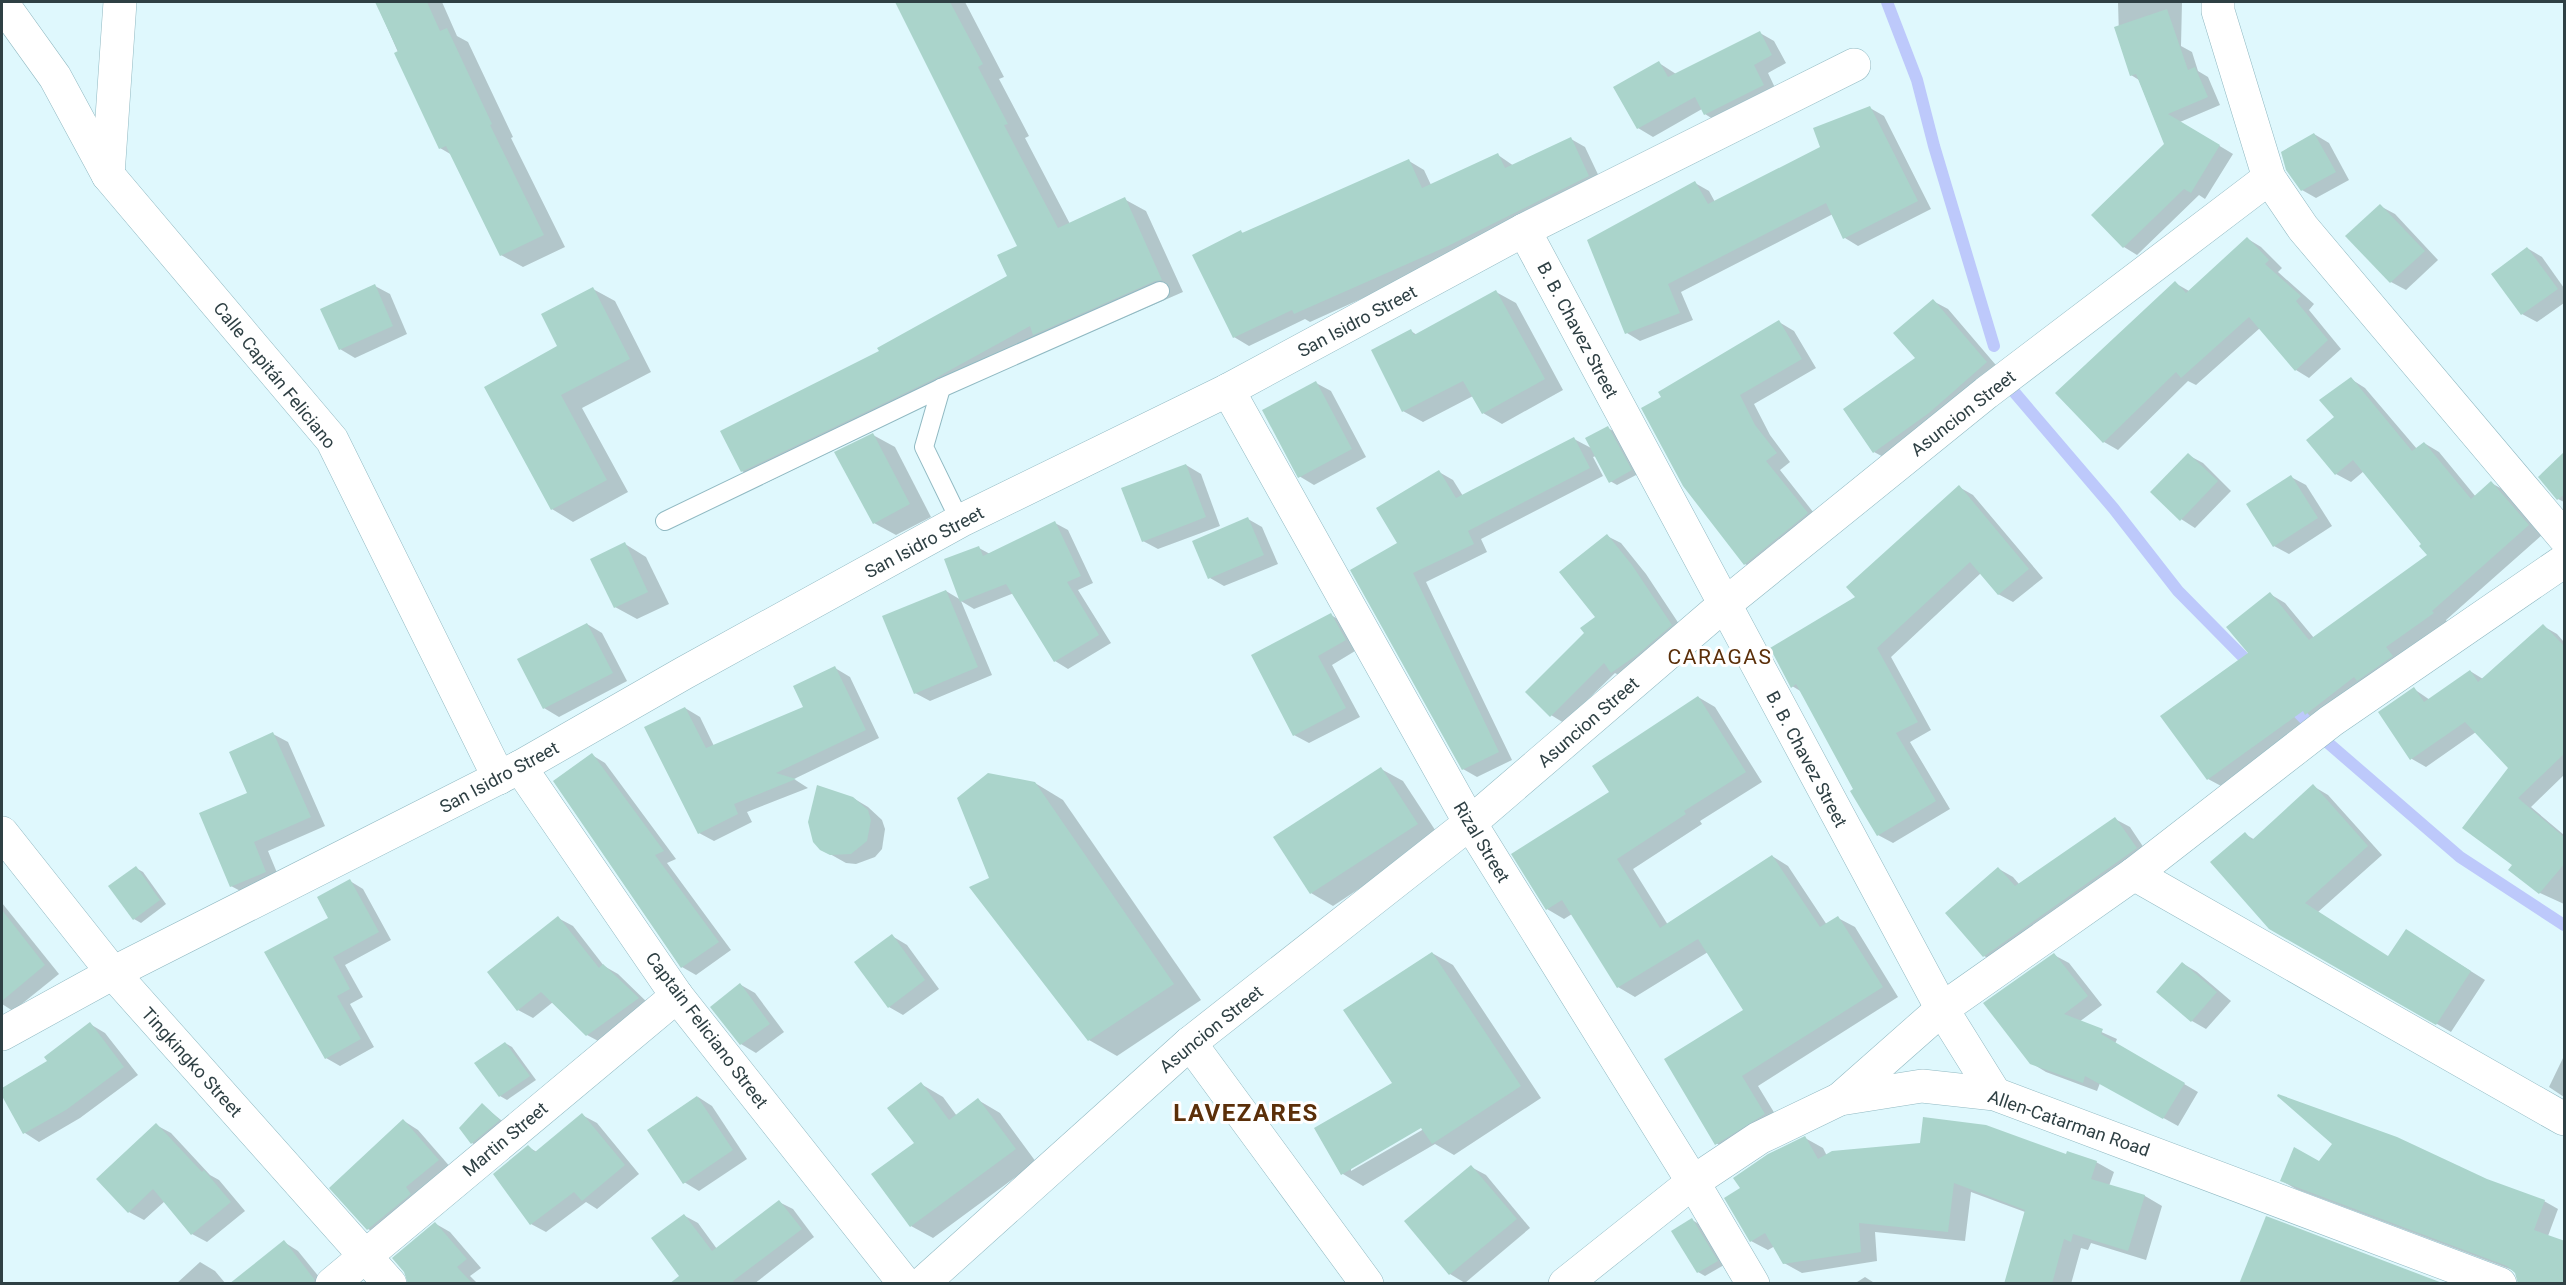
<svg xmlns="http://www.w3.org/2000/svg" width="2566" height="1285" font-family="Roboto,sans-serif">
<style>
.shadow{fill:#0003;fill-rule:evenodd}
.lines{fill:none;stroke-linecap:round;stroke-linejoin:round}
.stream{stroke:#bdc9fb;stroke-width:12}
.building{fill:#aad4cb}
.lane-casing{stroke:#90b9c2;stroke-width:20}
.street-casing{stroke:#90b9c2;stroke-width:34}
.secondary-casing{stroke:#90b9c2;stroke-width:34}
.primary-casing{stroke:#90b9c2;stroke-width:34}
.lane{stroke:#fff;stroke-width:18}
.street{stroke:#fff;stroke-width:33}
.secondary{stroke:#fff;stroke-width:33}
.primary{stroke:#fff;stroke-width:33}
.labels{text-anchor:middle;dominant-baseline:central;stroke-width:6;stroke-linejoin:round;paint-order:stroke}
.street-label{font-size:18px;fill:#2f4044;stroke:#fff}
.quarter-label{font-size:21px;letter-spacing:1.5px;fill:#5b2f09;stroke:#fff}
.district-label{font-size:24px;font-weight:bold;letter-spacing:1.5px;fill:#5b2f09;stroke:#fff}
</style>
<rect width="100%" height="100%" fill="#dff8fd"/>
<g class="shadow">
<polygon points="376,2 442,2 457,36 468,42 513,137 511,138 565,247 523,267 501,255 452,155 440,148"/>
<polygon points="897,2 965,2 1004,77 999,79 1029,136 1025,138 1070,224 1124,199 1146,211 1183,292 956,391 764,484 742,471 881,352 1009,277 1019,247"/>
<polygon points="2118,2 2182,2 2181,46 2192,52 2198,71 2208,77 2220,105 2180,122 2233,154 2205,199 2199,195 2137,255 2124,247 2093,215 2165,144 2139,80 2131,75 2119,37"/>
<polygon points="1760,33 1774,41 1786,63 1768,73 1778,94 1719,123 1705,114 1702,109 1653,137 1638,128 1659,63 1676,74"/>
<polygon points="1870,108 1884,116 1931,209 1858,246 1845,238 1833,214 1681,292 1693,320 1640,341 1627,333 1589,241 1695,183 1709,191 1715,202 1822,148"/>
<polygon points="2314,134 2329,143 2349,180 2316,198 2302,190"/>
<polygon points="1571,139 1585,147 1603,185 1463,253 1310,322 1305,319 1249,346 1234,337 1241,232 1245,234 1409,161 1424,170 1431,185 1498,155 1514,166"/>
<polygon points="2380,206 2395,214 2438,260 2406,290 2391,282"/>
<polygon points="2248,239 2261,247 2282,268 2278,272 2314,304 2309,310 2341,349 2309,378 2296,370 2260,328 2196,385 2188,381 2118,450 2104,442 2057,393 2175,283 2189,291"/>
<polygon points="2527,248 2542,257 2564,288 2564,303 2537,322 2522,314"/>
<polygon points="375,286 390,294 407,334 355,358 340,349"/>
<polygon points="593,289 615,301 651,372 582,408 628,492 573,522 552,509 559,346"/>
<polygon points="1496,292 1516,303 1563,390 1502,424 1483,413 1473,396 1423,422 1403,411 1411,331 1417,335"/>
<polygon points="1933,301 1948,309 2001,371 1889,460 1874,452 1917,358"/>
<polygon points="1779,322 1794,331 1816,368 1754,404 1770,435 1790,462 1780,470 1821,522 1759,572 1745,564 1684,485"/>
<polygon points="2351,379 2365,388 2417,449 2424,443 2439,452 2476,497 2491,483 2506,491 2543,534 2446,620 2447,622 2223,787 2208,779 2163,717 2250,654 2270,594 2285,603 2314,638 2430,555 2364,471 2351,482 2336,474 2336,417"/>
<polygon points="1316,383 1331,391 1366,457 1314,485 1299,476"/>
<polygon points="1608,428 1615,432 1638,474 1617,485 1610,481 1596,456 1593,457 1603,476 1481,539 1487,552 1426,582 1512,760 1477,777 1463,769 1399,543 1439,472 1453,480 1463,496 1574,439 1593,449"/>
<polygon points="873,435 895,447 931,517 896,535 874,523"/>
<polygon points="2564,454 2564,502 2558,499"/>
<polygon points="2188,455 2203,463 2231,491 2195,528 2181,519"/>
<polygon points="1186,465 1201,474 1220,526 1158,549 1143,541"/>
<polygon points="2291,477 2306,485 2332,526 2289,554 2274,546"/>
<polygon points="1959,487 1973,495 2043,578 2013,602 1998,594 1981,573 1891,657 1931,730 1910,742 1950,809 1893,843 1878,835 1802,692 1792,686 1857,597"/>
<polygon points="1248,519 1262,527 1278,564 1224,586 1210,578"/>
<polygon points="1055,523 1068,530 1093,583 1078,590 1111,643 1068,669 1055,661 1014,593 974,609 961,601 992,675 930,701 915,693 946,591 961,600 979,548 990,554"/>
<polygon points="1607,536 1621,543 1646,574 1685,633 1625,679 1615,673 1564,723 1551,715 1586,633 1597,618"/>
<polygon points="625,544 646,557 669,604 637,619 615,607"/>
<polygon points="1331,615 1346,624 1360,648 1332,665 1360,717 1309,743 1294,735 1253,656"/>
<polygon points="587,624 602,633 627,681 559,717 544,708"/>
<polygon points="2543,626 2557,634 2564,642 2564,775 2531,807 2564,835 2564,904 2540,893 2511,870 2514,865 2509,768 2476,732 2426,767 2412,759 2414,689 2430,700 2470,671 2483,679"/>
<polygon points="835,668 850,677 879,738 794,779 808,788 747,812 752,822 714,841 699,833 685,708 700,717 714,746 805,708"/>
<polygon points="1698,697 1715,707 1762,782 1700,821 1702,824 1633,869 1668,925 1772,856 1788,866 1827,925 1838,918 1855,927 1898,997 1758,1086 1781,1124 1733,1153 1716,1143 1745,1011 1708,952 1635,997 1618,987 1572,914 1564,919 1547,909 1611,793"/>
<polygon points="273,734 288,742 325,826 268,851 280,880 246,894 231,886 249,794"/>
<polygon points="592,755 605,763 676,859 667,863 731,950 696,975 682,967 555,782"/>
<polygon points="1381,769 1403,781 1439,836 1333,906 1311,893"/>
<polygon points="1035,783 1063,800 1201,1000 1117,1056 1089,1040 991,879"/>
<polygon points="2313,786 2328,795 2382,855 2318,912 2389,958 2421,940 2485,980 2451,1032 2270,928 2245,834 2255,840"/>
<polygon points="853,798 868,807 882,820 885,829 882,849 875,857 856,864 846,863 821,849"/>
<polygon points="2115,819 2130,827 2150,857 1999,964 1984,956 1999,869 2013,877 2019,884"/>
<polygon points="136,868 143,872 166,904 141,923 134,919"/>
<polygon points="350,881 363,889 391,940 345,965 363,997 350,1004 374,1047 340,1066 326,1058 330,918"/>
<polygon points="2,903 59,974 13,1011 2,1004"/>
<polygon points="558,918 573,926 604,966 618,974 652,1007 602,1043 587,1035 553,1002 533,1018 518,1010"/>
<polygon points="892,936 907,945 939,989 903,1015 889,1007"/>
<path d="M 1432,953 L 1453,965 L 1541,1098 L 1454,1155 L 1435,1144 L 1363,1186 L 1343,1174 L 1316,1129 L 1394,1084 ZM 1427,1123 L 1429,1126 L 1351,1171 L 1351,1168 Z"/>
<polygon points="2054,955 2069,963 2102,1005 2079,1022 2117,1039 2115,1044 2198,1092 2178,1126 2100,1083 2097,1091 2046,1072 2031,1063"/>
<polygon points="2182,963 2197,972 2231,1001 2206,1029 2192,1021"/>
<polygon points="741,985 755,993 784,1032 756,1053 741,1044"/>
<polygon points="90,1024 105,1033 138,1075 80,1118 39,1142 25,1133 2,1090 49,1062"/>
<polygon points="505,1043 512,1047 536,1080 507,1100 500,1096 476,1064"/>
<polygon points="2564,1056 2564,1097 2549,1087"/>
<polygon points="921,1084 943,1097 957,1116 978,1100 1000,1113 1036,1162 933,1238 911,1226"/>
<polygon points="698,1097 712,1106 747,1159 699,1191 684,1182"/>
<polygon points="482,1105 506,1124 479,1147 472,1143"/>
<polygon points="582,1115 597,1123 639,1174 597,1209 586,1202 546,1232 531,1224 528,1147 537,1152"/>
<polygon points="404,1121 418,1130 452,1169 383,1237 368,1229"/>
<polygon points="156,1125 171,1133 210,1175 219,1180 245,1211 207,1242 192,1234 165,1201 144,1220 129,1212"/>
<polygon points="1805,1138 1823,1148 1827,1156 2067,1156 2096,1162 2114,1172 2109,1186 2145,1196 2162,1206 2146,1260 2091,1243 2088,1250 2081,1248 2071,1284 2006,1284 2025,1212 1971,1192 1965,1241 1875,1232 1877,1261 1802,1273 1784,1263 1775,1246 1768,1250 1751,1241"/>
<polygon points="2320,1163 2486,1181 2544,1201 2558,1209 2548,1236 2515,1271 2296,1189 2282,1181"/>
<polygon points="1471,1167 1486,1175 1530,1228 1465,1283 1450,1274 1406,1221"/>
<polygon points="779,1202 793,1209 814,1237 754,1284 686,1284 685,1216 698,1223 717,1249"/>
<polygon points="1692,1220 1699,1224 1724,1265 1705,1276 1698,1272"/>
<polygon points="436,1224 450,1232 481,1268 470,1276 478,1284 410,1284"/>
<polygon points="284,1242 298,1251 324,1283 231,1284"/>
<polygon points="200,1262 215,1271 226,1284 176,1284"/>
<polygon points="1865,1277 1876,1284 1854,1284"/>
</g>
<g class="lines">
<g class="stream">
<polyline points="1887,2 1917,80 1934,146 1994,346"/>
<polyline points="2015,393 2114,509 2178,591 2254,668"/>
<polyline points="2288,702 2327,742 2460,857 2564,925"/>
</g>
</g>
<g class="building">
<polygon points="375,2 427,2 440,31 447,28 492,124 490,125 544,235 500,256 446,146 439,149 394,53 398,51"/>
<polygon points="895,2 950,2 983,64 978,67 1008,124 1004,125 1058,228 1125,197 1162,280 1155,281 1033,335 1030,326 934,379 741,472 720,431 879,351 877,348 1007,276 997,255 1017,246"/>
<polygon points="2167,9 2188,70 2195,67 2208,97 2168,114 2220,145 2191,193 2184,189 2123,248 2091,215 2164,144 2136,74 2130,76 2114,27"/>
<polygon points="1760,31 1772,55 1754,65 1764,85 1704,115 1695,97 1637,129 1613,87 1659,61 1668,77"/>
<polygon points="1870,106 1918,201 1843,239 1826,203 1668,284 1680,313 1625,334 1587,240 1695,181 1708,204 1820,147 1813,128"/>
<polygon points="2314,133 2336,172 2301,191 2286,170 2281,152"/>
<polygon points="1571,137 1589,176 1448,246 1294,314 1292,310 1233,338 1192,255 1241,230 1242,233 1409,159 1422,188 1498,153 1505,168"/>
<polygon points="2380,204 2425,251 2390,283 2345,236"/>
<polygon points="2247,237 2269,260 2265,264 2301,296 2296,301 2328,340 2295,371 2249,317 2181,378 2176,372 2103,443 2055,393 2175,281 2186,293"/>
<polygon points="2527,247 2558,289 2521,315 2491,274"/>
<polygon points="375,284 393,326 339,350 320,309"/>
<polygon points="593,287 630,359 561,395 607,480 551,510 484,387 557,346 541,314"/>
<polygon points="1496,290 1545,379 1482,414 1463,381 1402,412 1371,350 1411,329 1414,335"/>
<polygon points="1933,299 1987,362 1929,413 1873,453 1843,409 1915,358 1893,333"/>
<polygon points="1779,320 1802,359 1740,395 1755,425 1777,453 1766,461 1808,513 1744,565 1683,486 1641,408 1661,397 1658,392"/>
<polygon points="2351,377 2412,451 2424,442 2471,499 2491,481 2529,525 2432,611 2434,613 2386,647 2393,656 2357,681 2354,677 2305,715 2303,711 2207,780 2160,716 2248,653 2226,627 2270,592 2309,640 2427,555 2419,546 2421,544 2353,460 2335,475 2306,440 2334,417 2319,400"/>
<polygon points="1316,381 1352,449 1298,478 1262,410"/>
<polygon points="1608,426 1632,470 1609,483 1585,438"/>
<polygon points="873,433 910,504 873,524 834,452"/>
<polygon points="1574,437 1590,468 1468,531 1474,544 1413,573 1499,752 1462,770 1350,570 1397,543 1376,508 1439,470 1456,498"/>
<polygon points="2565,451 2565,494 2557,500 2538,477"/>
<polygon points="2188,453 2218,481 2180,521 2150,492"/>
<polygon points="1186,464 1206,517 1142,542 1121,488"/>
<polygon points="2291,475 2318,518 2273,547 2246,504"/>
<polygon points="1959,485 2029,569 1998,595 1970,562 1877,648 1918,722 1896,733 1936,801 1877,836 1850,791 1853,789 1796,684 1791,688 1770,648 1855,597 1846,587"/>
<polygon points="1248,517 1264,555 1208,579 1192,541"/>
<polygon points="1055,521 1081,576 1067,582 1099,635 1054,662 1006,584 960,602 944,559 979,546 983,556"/>
<polygon points="1607,534 1632,565 1672,625 1637,655 1611,673 1604,663 1550,717 1525,692 1584,633 1580,628 1595,617 1559,572"/>
<polygon points="625,542 648,592 614,608 590,559"/>
<polygon points="946,590 978,667 914,694 882,616"/>
<polygon points="1331,613 1346,640 1318,656 1346,708 1293,736 1251,655"/>
<polygon points="587,623 613,673 543,709 517,659"/>
<polygon points="2543,624 2565,647 2565,753 2518,798 2565,838 2565,863 2539,894 2508,870 2512,865 2462,828 2508,768 2465,722 2410,760 2378,712 2414,687 2424,702 2470,670 2478,682"/>
<polygon points="835,666 866,730 776,773 796,779 734,804 738,814 698,834 644,727 685,707 706,748 803,707 793,686"/>
<polygon points="1698,696 1746,772 1684,811 1686,814 1617,859 1660,928 1772,855 1820,927 1838,916 1883,987 1742,1076 1765,1114 1715,1145 1664,1059 1743,1010 1698,939 1617,988 1562,900 1546,910 1511,854 1609,792 1592,766"/>
<polygon points="273,732 311,817 254,842 266,872 230,887 199,813 247,793 229,752"/>
<polygon points="592,753 664,851 655,855 719,942 681,968 553,781"/>
<polygon points="1381,767 1418,824 1310,894 1273,837"/>
<polygon points="988,773 1035,782 1174,984 1088,1041 969,887 989,878 957,798"/>
<polygon points="2313,784 2368,846 2305,903 2388,956 2406,929 2471,971 2436,1025 2269,929 2210,862 2245,832 2252,840"/>
<polygon points="817,785 853,797 868,810 871,820 867,841 851,854 830,855 820,850 813,842 808,822"/>
<polygon points="2115,817 2137,848 1983,957 1945,913 1998,867 2015,886"/>
<polygon points="136,866 160,900 133,920 108,886"/>
<polygon points="350,879 379,932 333,957 350,989 337,996 361,1039 325,1059 264,952 328,918 317,897"/>
<polygon points="2,910 45,965 2,1001"/>
<polygon points="558,916 599,968 603,964 639,998 586,1036 541,992 517,1011 487,972"/>
<polygon points="892,934 925,980 888,1008 854,962"/>
<polygon points="1432,952 1521,1086 1432,1144 1421,1128 1341,1175 1314,1128 1392,1083 1343,1010"/>
<polygon points="2054,953 2088,996 2064,1014 2103,1029 2101,1034 2185,1083 2163,1119 2085,1076 2083,1083 2030,1064 1983,1003"/>
<polygon points="2182,962 2217,992 2191,1022 2156,992"/>
<polygon points="740,983 770,1024 740,1045 710,1007"/>
<polygon points="90,1022 124,1067 66,1110 23,1134 2,1096 2,1088 47,1061 44,1057"/>
<polygon points="505,1042 530,1076 499,1097 474,1063"/>
<polygon points="921,1082 949,1120 978,1098 1016,1149 910,1227 871,1174 914,1143 887,1108"/>
<polygon points="2278,1094 2397,1137 2487,1179 2545,1200 2534,1230 2565,1241 2565,1284 2518,1284 2515,1273 2507,1266 2280,1181 2294,1147 2319,1161 2332,1144 2277,1096"/>
<polygon points="697,1096 733,1150 683,1184 647,1130"/>
<polygon points="482,1103 500,1120 471,1144 459,1128"/>
<polygon points="582,1113 625,1165 582,1201 574,1192 530,1225 493,1174 528,1145 535,1152"/>
<polygon points="1923,1117 1986,1125 2066,1154 2067,1151 2097,1161 2091,1179 2145,1195 2128,1251 2073,1234 2071,1242 2064,1239 2052,1284 2004,1284 2025,1210 1954,1183 1948,1232 1859,1223 1861,1252 1783,1264 1765,1233 1750,1242 1724,1198 1740,1188 1733,1178 1768,1154 1805,1136 1818,1159 1832,1151 1920,1143"/>
<polygon points="403,1119 439,1160 406,1187 411,1194 367,1230 329,1188"/>
<polygon points="156,1123 202,1172 204,1170 231,1202 191,1235 153,1189 128,1213 96,1179"/>
<polygon points="1471,1165 1517,1219 1449,1275 1404,1221"/>
<polygon points="779,1200 802,1229 733,1281 735,1284 669,1284 679,1276 651,1238 684,1214 712,1251"/>
<polygon points="2266,1216 2445,1284 2239,1284"/>
<polygon points="1692,1218 1718,1261 1697,1273 1671,1231"/>
<polygon points="435,1222 467,1259 457,1267 473,1284 408,1284 404,1272 392,1258"/>
<polygon points="284,1240 314,1279 314,1284 229,1284"/>
</g>
<g class="lines">
<g class="lane-casing">
<g id="lane">
<polyline points="941,388 924,447 960,521"/>
<polyline points="665,521 941,388 1160,291"/>
</g>
</g>
<g class="street-casing">
<g id="street">
<polyline points="2218,2 2218,11 2269,178 2303,228 2564,537"/>
<polyline points="2,3 55,77 108,175 332,440 499,778"/>
<polyline points="108,175 120,2"/>
<polyline points="1524,230 1942,1009 1995,1094"/>
<polyline points="1228,390 1470,823 1693,1182"/>
<polyline points="520,767 677,996 905,1284"/>
<polyline points="2,833 113,973 390,1284"/>
<polyline points="2134,874 2564,1119"/>
<polyline points="2,1034 113,973 520,767 684,673 960,521 1228,390 1524,230 1854,65"/>
<polyline points="1190,1043 1367,1284"/>
<polyline points="1840,1099 1942,1009 2134,874 2331,721 2564,561"/>
<polyline points="332,1284 677,996"/>
<polyline points="922,1284 1190,1043 1470,823 1725,604 1986,393 2269,178"/>
</g>
</g>
<g class="secondary-casing">
<polyline id="secondary" points="1693,1182 1753,1284"/>
</g>
<g class="primary-casing">
<polyline id="primary" points="1565,1284 1693,1182 1759,1138 1840,1099 1922,1086 1995,1094 2500,1284"/>
</g>
<use href="#lane" class="lane"/>
<use href="#street" class="street"/>
<use href="#secondary" class="secondary"/>
<use href="#primary" class="primary"/>
</g>
<g class="labels">
<g class="street-label">
<text transform="translate(1357 321) rotate(-28)">San Isidro Street</text>
<text transform="translate(1578 330) rotate(62)">B. B. Chavez Street</text>
<text transform="translate(275 375) rotate(51)">Calle Capitán Feliciano</text>
<text transform="translate(1963 413) rotate(-38)">Asuncion Street</text>
<text transform="translate(924 542) rotate(-28)">San Isidro Street</text>
<text transform="translate(1588 722) rotate(-41)">Asuncion Street</text>
<text transform="translate(1807 759) rotate(62)">B. B. Chavez Street</text>
<text transform="translate(499 777) rotate(-28)">San Isidro Street</text>
<text transform="translate(1482 842) rotate(59)">Rizal Street</text>
<text transform="translate(1211 1029) rotate(-39)">Asuncion Street</text>
<text transform="translate(707 1030) rotate(53)">Captain Feliciano Street</text>
<text transform="translate(192 1062) rotate(48)">Tingkingko Street</text>
<text transform="translate(2069 1123) rotate(19)">Allen-Catarman Road</text>
<text transform="translate(505 1139) rotate(-40)">Martin Street</text>
</g>
<g class="quarter-label">
<text x="1720" y="657">CARAGAS</text>
</g>
<g class="district-label">
<text x="1246" y="1113">LAVEZARES</text>
</g>
</g>
<rect width="2566" height="1285" fill="none" stroke="#2f4044" stroke-width="6"/>
</svg>
